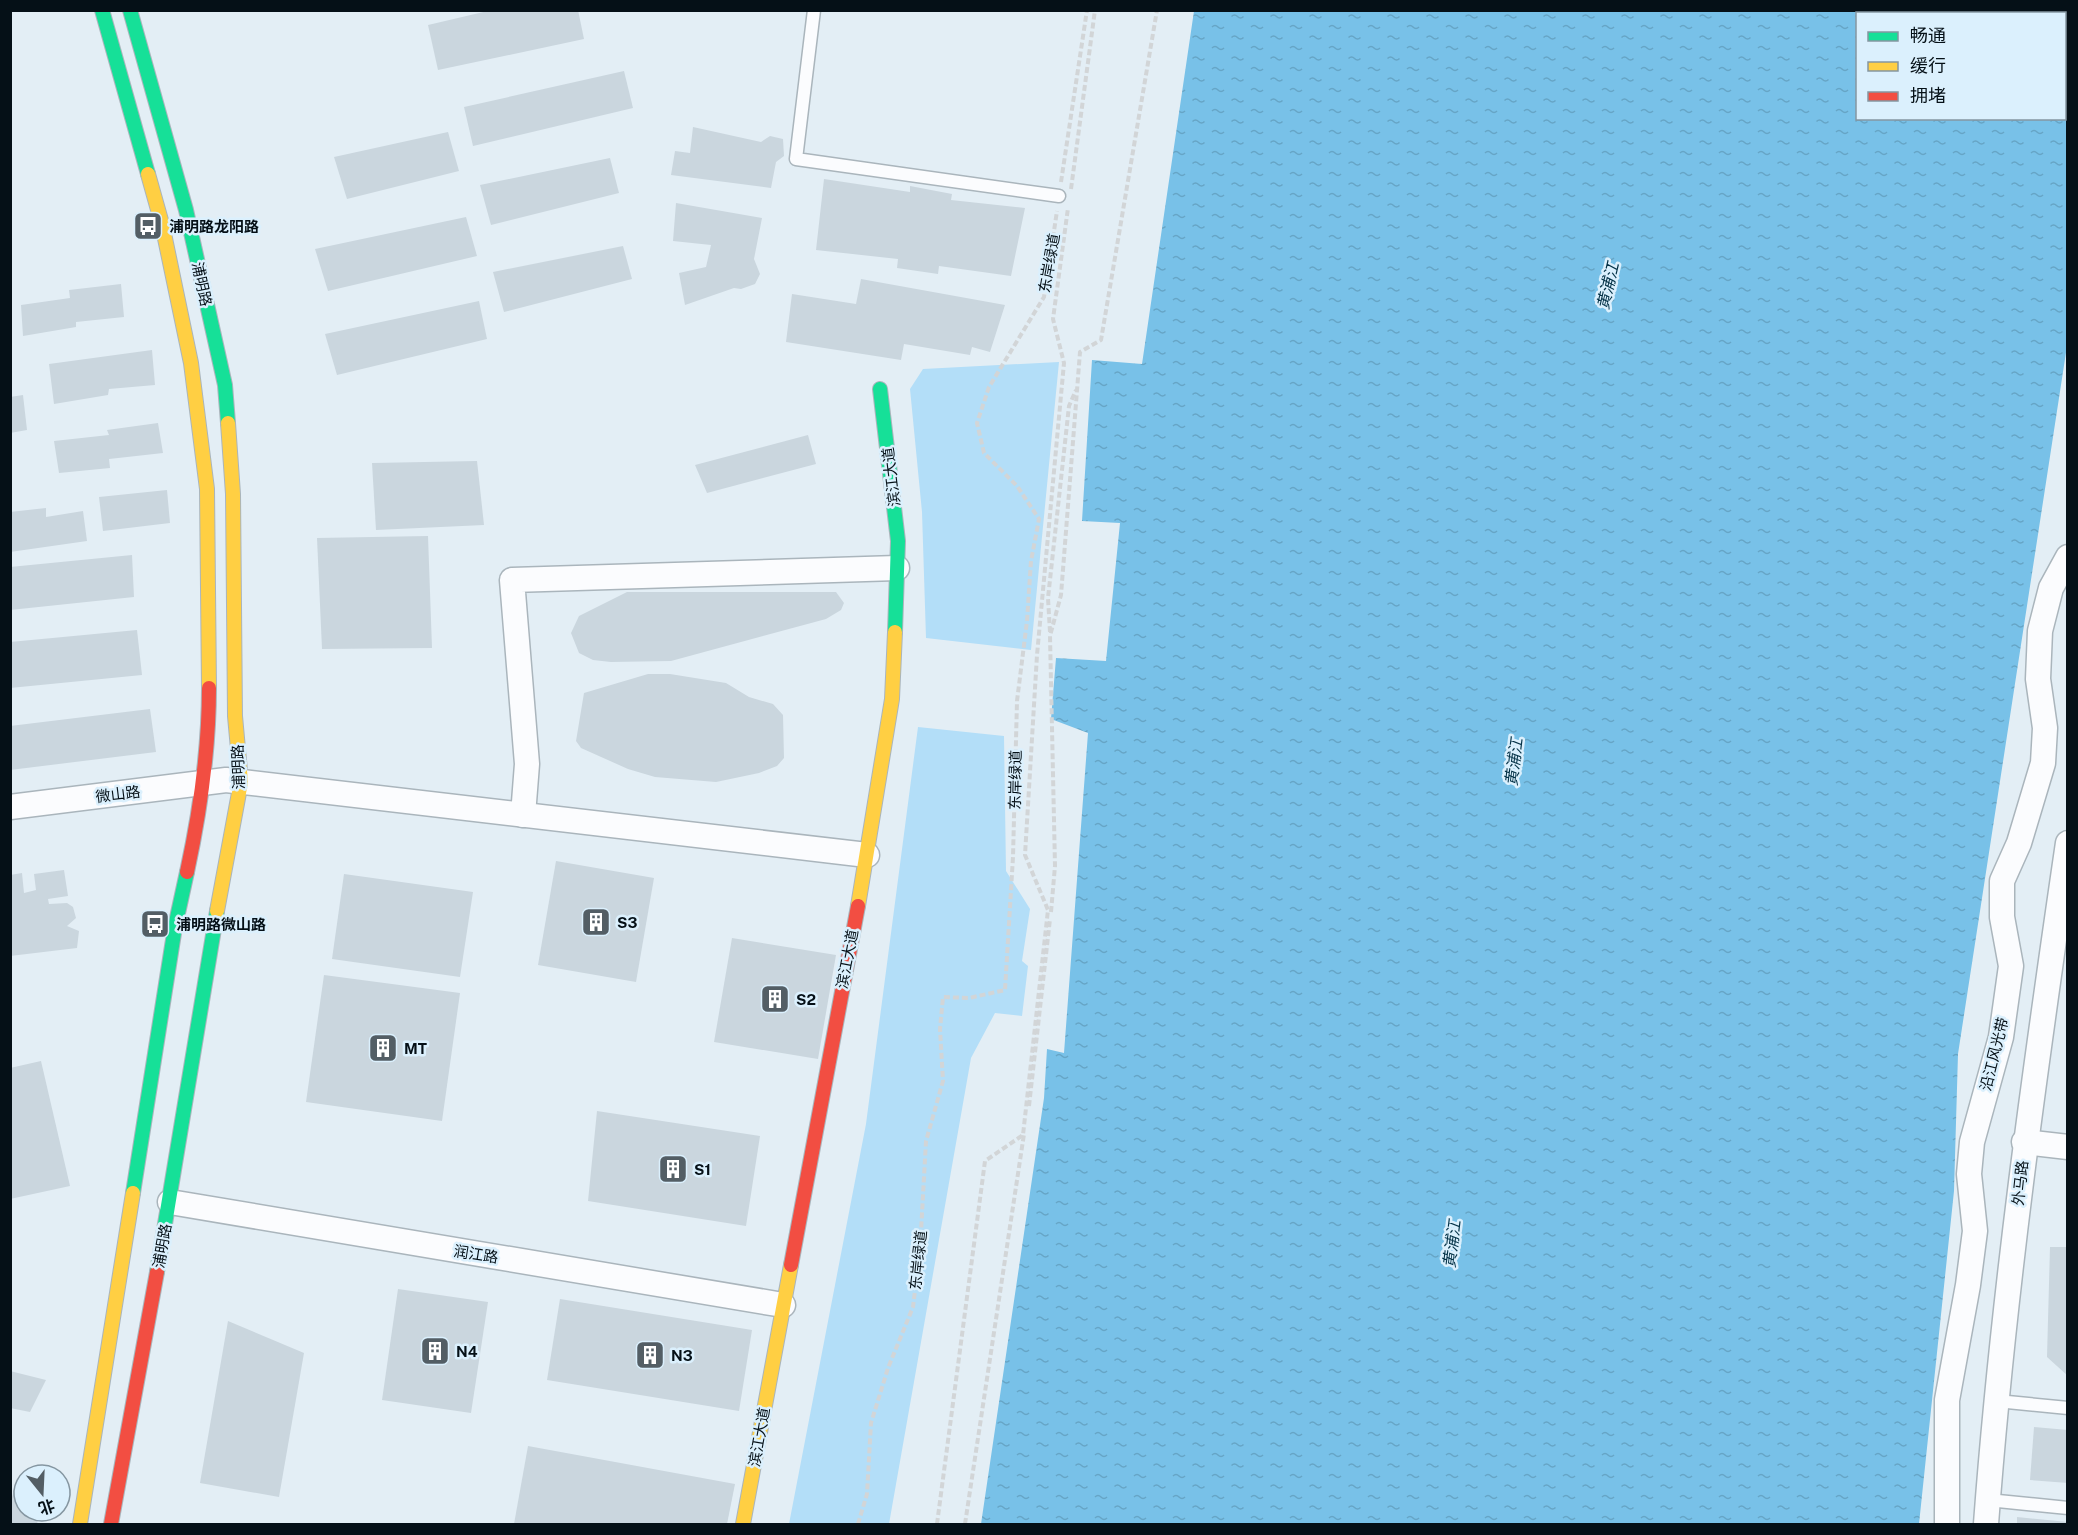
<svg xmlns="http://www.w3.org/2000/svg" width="2078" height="1535" font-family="'Public Sans','Noto Sans SC',sans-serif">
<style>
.green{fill:#b3def8}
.water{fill:url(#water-ripples);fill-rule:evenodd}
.building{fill:#cad6de}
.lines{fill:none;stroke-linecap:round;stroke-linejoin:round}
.lane-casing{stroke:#aab5bc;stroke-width:15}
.street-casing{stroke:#aab5bc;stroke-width:27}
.fast-casing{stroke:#aab5bc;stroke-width:16}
.slow-casing{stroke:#aab5bc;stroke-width:16}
.jam-casing{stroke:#aab5bc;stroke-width:16}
.path{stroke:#d2d5d7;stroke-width:4;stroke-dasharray:6 3;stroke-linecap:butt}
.lane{stroke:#fbfcfe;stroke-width:12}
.street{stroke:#fbfcfe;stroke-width:24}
.fast{stroke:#16e098;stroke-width:14}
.slow{stroke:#ffcf43;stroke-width:14}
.jam{stroke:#f24e42;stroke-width:14}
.labels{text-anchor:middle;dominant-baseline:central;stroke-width:5;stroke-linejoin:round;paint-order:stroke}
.poi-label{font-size:15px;font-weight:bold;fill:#051017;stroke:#dbf0fd;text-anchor:start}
.street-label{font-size:15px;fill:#051017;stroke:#dbf0fd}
.water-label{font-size:16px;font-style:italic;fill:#023045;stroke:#dbf0fd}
</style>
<defs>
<pattern id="water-ripples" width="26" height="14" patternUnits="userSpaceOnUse" patternTransform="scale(1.5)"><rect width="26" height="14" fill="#78c1e8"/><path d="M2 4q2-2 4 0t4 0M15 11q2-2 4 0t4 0" fill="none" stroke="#66a5c6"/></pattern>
</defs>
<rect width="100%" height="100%" fill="#e3eef5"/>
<g class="green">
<polygon points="1059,362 1031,650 926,638 922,512 910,389 923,369"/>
<polygon points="918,727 1004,736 1006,871 1030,909 1022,961 1028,966 1022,1016 995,1013 971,1058 889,1524 789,1524 866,1124"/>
</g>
<path class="water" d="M 1194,11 L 2067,11 L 2067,346 L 1958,1054 L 1954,1191 L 1919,1524 L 981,1524 L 1044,1098 L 1047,1049 L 1064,1053 L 1088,733 L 1051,719 L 1056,658 L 1106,661 L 1120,523 L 1082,521 L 1092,360 L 1142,364 ZM 1858,14 L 2064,14 L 2064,118 L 1858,118 Z"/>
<g class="building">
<polygon points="492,10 578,10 584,39 438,70 428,25"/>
<polygon points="624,71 633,108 473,146 464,107"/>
<polygon points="693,127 761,142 770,136 783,139 784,156 776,162 771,188 671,175 675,151 690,153"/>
<polygon points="448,132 459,171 347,199 334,157"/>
<polygon points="610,158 619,193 491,225 480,185"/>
<polygon points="824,179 910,192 910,186 952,194 951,200 1025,208 1011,276 939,266 938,274 897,268 898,259 816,250"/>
<polygon points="676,203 762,218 754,259 760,274 755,284 741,289 734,288 685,305 679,273 706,267 711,245 673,241"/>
<polygon points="466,217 477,256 328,291 315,249"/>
<polygon points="623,246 632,279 504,312 493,272"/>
<polygon points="861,279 1005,305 990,352 972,347 970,355 904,344 901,360 786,342 792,294 856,304"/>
<polygon points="121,284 124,317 76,322 76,327 23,336 21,305 70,298 69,290"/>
<polygon points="479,301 487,339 337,375 325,334"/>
<polygon points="152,350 155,385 109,389 108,395 54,404 49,364"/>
<polygon points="23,395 27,430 10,433 10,397"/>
<polygon points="158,423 163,453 109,459 110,468 59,473 54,441 109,435 107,430"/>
<polygon points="808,435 816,464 707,493 695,465"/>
<polygon points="477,461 484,525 376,530 372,463"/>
<polygon points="167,490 170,523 103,531 99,497"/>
<polygon points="46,508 46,517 83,511 87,541 10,552 10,512"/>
<polygon points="428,536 432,648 322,649 317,538"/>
<polygon points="132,555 134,597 10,610 10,567"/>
<polygon points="627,592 836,592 844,603 841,610 826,619 671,661 611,662 593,660 579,653 571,633 579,616"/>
<polygon points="137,630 142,675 10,688 10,642"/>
<polygon points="648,674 670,674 726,683 749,697 773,704 783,715 784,758 777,766 759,773 716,782 655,777 628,769 581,748 576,741 584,693"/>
<polygon points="150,709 156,752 10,770 10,726"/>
<polygon points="556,861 654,878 636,982 538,965"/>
<polygon points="64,870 68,896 48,899 49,904 67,903 73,907 76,918 67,926 79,931 77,948 10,956 10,875 22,873 24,893 36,890 34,874"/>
<polygon points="344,874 473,892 460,977 332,959"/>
<polygon points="732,938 836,955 818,1059 714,1042"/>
<polygon points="324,975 460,993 442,1121 306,1102"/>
<polygon points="41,1061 70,1186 10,1199 10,1068"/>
<polygon points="597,1111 760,1136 746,1226 588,1201"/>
<polygon points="2050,1247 2068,1247 2068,1376 2047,1357"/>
<polygon points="398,1289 488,1302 471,1413 382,1400"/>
<polygon points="560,1299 752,1330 739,1411 547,1380"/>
<polygon points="228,1321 304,1353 279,1497 200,1483"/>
<polygon points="10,1371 46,1380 30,1412 10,1408"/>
<polygon points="2034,1427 2068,1430 2068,1483 2030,1480"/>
<polygon points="528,1446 735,1484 727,1524 514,1524"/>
<polygon points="15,1485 24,1487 24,1511 40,1511 37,1524 10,1524 10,1505"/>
<polygon points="2017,1517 2068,1522 2068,1524 2017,1524"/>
</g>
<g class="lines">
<g class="lane-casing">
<g id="lane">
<polyline points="814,10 796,159 1059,196"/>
<polyline points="1997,1401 2068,1408"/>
<polyline points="1988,1500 2068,1508"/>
</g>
</g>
<g class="street-casing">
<g id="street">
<polyline points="10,807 226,780 867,855"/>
<polyline points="523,815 527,764 512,580 897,568"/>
<polyline points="2024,1142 2068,1147"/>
<polyline points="170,1202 783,1305"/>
<polyline points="1947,1524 1947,1400 1968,1285 1975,1231 1969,1174 1972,1142 2001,1037 2011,966 2002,917 2002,881 2019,843 2043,763 2045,728 2038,679 2040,631 2051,588 2068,557"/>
<path d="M 1986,1524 C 2003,1296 2035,1069 2068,843"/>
</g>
</g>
<g class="fast-casing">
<g id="fast">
<polyline points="102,10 148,174"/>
<polyline points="130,10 186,210 225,385 228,423"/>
<polyline points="880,389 898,541 895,632"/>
<polyline points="133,1193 175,927 187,872"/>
<polyline points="157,1272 217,911"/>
</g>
</g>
<g class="slow-casing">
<g id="slow">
<polyline points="148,174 162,224 191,363 207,489 209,688"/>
<polyline points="858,906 892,699 895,632"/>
<polyline points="217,911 241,782 235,716 233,494 228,423"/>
<polyline points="80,1524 133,1193"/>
<polyline points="743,1524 791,1265"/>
</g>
</g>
<g class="jam-casing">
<g id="jam">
<path d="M 187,872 C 200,812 209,749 209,688"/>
<polyline points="791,1265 858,906"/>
<polyline points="111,1524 157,1272"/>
</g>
</g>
<g class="path">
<polyline points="1061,182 1087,10"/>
<polyline points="1071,189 1095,10"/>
<polyline points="1050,632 1048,598 1069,406 1076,390"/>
<polyline points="1051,912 1055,866 1050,636 1061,595 1080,352 1101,340 1157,10"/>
<polyline points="1029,1106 1050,919"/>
<polyline points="858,1524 867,1494 871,1423 888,1368 913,1307 920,1250 926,1141 943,1081 940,1029 943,997 969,998 1005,990 1013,857 1017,701 1027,621 1031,561 1039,519 1017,486 984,453 977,423 989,387 1044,297 1057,211"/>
<polyline points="937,1524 985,1161 1023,1135 1048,910 1025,855 1037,655 1064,363 1053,319 1068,208"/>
<polyline points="965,1524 1024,1134"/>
</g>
<use href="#lane" class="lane"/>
<use href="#street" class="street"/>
<use href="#fast" class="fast"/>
<use href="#slow" class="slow"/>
<use href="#jam" class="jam"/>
</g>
<defs>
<g id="bus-square" transform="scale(1.5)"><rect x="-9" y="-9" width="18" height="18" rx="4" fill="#535e65" stroke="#dbf0fd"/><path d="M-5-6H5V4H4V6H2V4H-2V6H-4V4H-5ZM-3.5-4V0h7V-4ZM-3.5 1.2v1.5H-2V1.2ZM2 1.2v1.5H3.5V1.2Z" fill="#fff"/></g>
<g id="building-square" transform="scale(1.5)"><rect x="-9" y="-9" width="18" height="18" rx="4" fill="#535e65" stroke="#dbf0fd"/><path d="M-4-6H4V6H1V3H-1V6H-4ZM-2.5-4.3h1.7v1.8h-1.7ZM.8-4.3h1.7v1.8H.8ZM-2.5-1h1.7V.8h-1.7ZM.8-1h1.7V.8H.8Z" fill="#fff"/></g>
</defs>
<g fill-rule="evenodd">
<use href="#bus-square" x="148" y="226"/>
<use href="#building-square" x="596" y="922"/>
<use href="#bus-square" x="155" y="924"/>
<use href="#building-square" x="775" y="999"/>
<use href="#building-square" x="383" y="1048"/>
<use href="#building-square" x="673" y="1169"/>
<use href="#building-square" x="435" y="1351"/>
<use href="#building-square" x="650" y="1355"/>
</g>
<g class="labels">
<g class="poi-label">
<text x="169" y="226">浦明路龙阳路</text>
<text x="617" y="922">S3</text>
<text x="176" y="924">浦明路微山路</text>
<text x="796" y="999">S2</text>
<text x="404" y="1048">MT</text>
<text x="694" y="1169">S1</text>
<text x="456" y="1351">N4</text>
<text x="671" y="1355">N3</text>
</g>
<g class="street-label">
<text transform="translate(1049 263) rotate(-80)">东岸绿道</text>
<text transform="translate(202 284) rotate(78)">浦明路</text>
<text transform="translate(891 477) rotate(-97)">滨江大道</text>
<text transform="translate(238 767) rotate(-92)">浦明路</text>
<text transform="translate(1015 780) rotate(-89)">东岸绿道</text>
<text transform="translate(118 794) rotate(-7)">微山路</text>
<text transform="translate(847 959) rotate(-79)">滨江大道</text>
<text transform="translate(1994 1054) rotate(-76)">沿江风光带</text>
<text transform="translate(2020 1183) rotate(-84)">外马路</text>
<text transform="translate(162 1246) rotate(-80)">浦明路</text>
<text transform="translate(476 1254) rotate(9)">润江路</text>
<text transform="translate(918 1260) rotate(-84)">东岸绿道</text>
<text transform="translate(759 1437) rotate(-80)">滨江大道</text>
</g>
<g class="water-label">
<text transform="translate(1608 286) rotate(-77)">黄浦江</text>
<text transform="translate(1514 762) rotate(-83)">黄浦江</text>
<text transform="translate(1452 1244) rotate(-83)">黄浦江</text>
</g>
</g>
<rect width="2078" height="1535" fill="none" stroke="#051017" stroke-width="24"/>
<rect x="1856" y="12" width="210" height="108" fill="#dbf0fd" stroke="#8596a1" stroke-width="1.5"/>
<rect x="1868" y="32" width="30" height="9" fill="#16e098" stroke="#8596a1" stroke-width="1.5"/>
<text x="1910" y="42" font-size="18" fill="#051017">畅通</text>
<rect x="1868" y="62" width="30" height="9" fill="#ffcf43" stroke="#8596a1" stroke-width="1.5"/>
<text x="1910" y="72" font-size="18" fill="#051017">缓行</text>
<rect x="1868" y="92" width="30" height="9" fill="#f24e42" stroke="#8596a1" stroke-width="1.5"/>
<text x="1910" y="102" font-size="18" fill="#051017">拥堵</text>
<g transform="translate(42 1493) rotate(162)"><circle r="28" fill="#dbf0fd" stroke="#8596a1" stroke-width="1.5"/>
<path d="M0-4.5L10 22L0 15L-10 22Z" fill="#535e65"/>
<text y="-9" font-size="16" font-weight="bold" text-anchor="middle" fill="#051017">北</text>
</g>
</svg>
